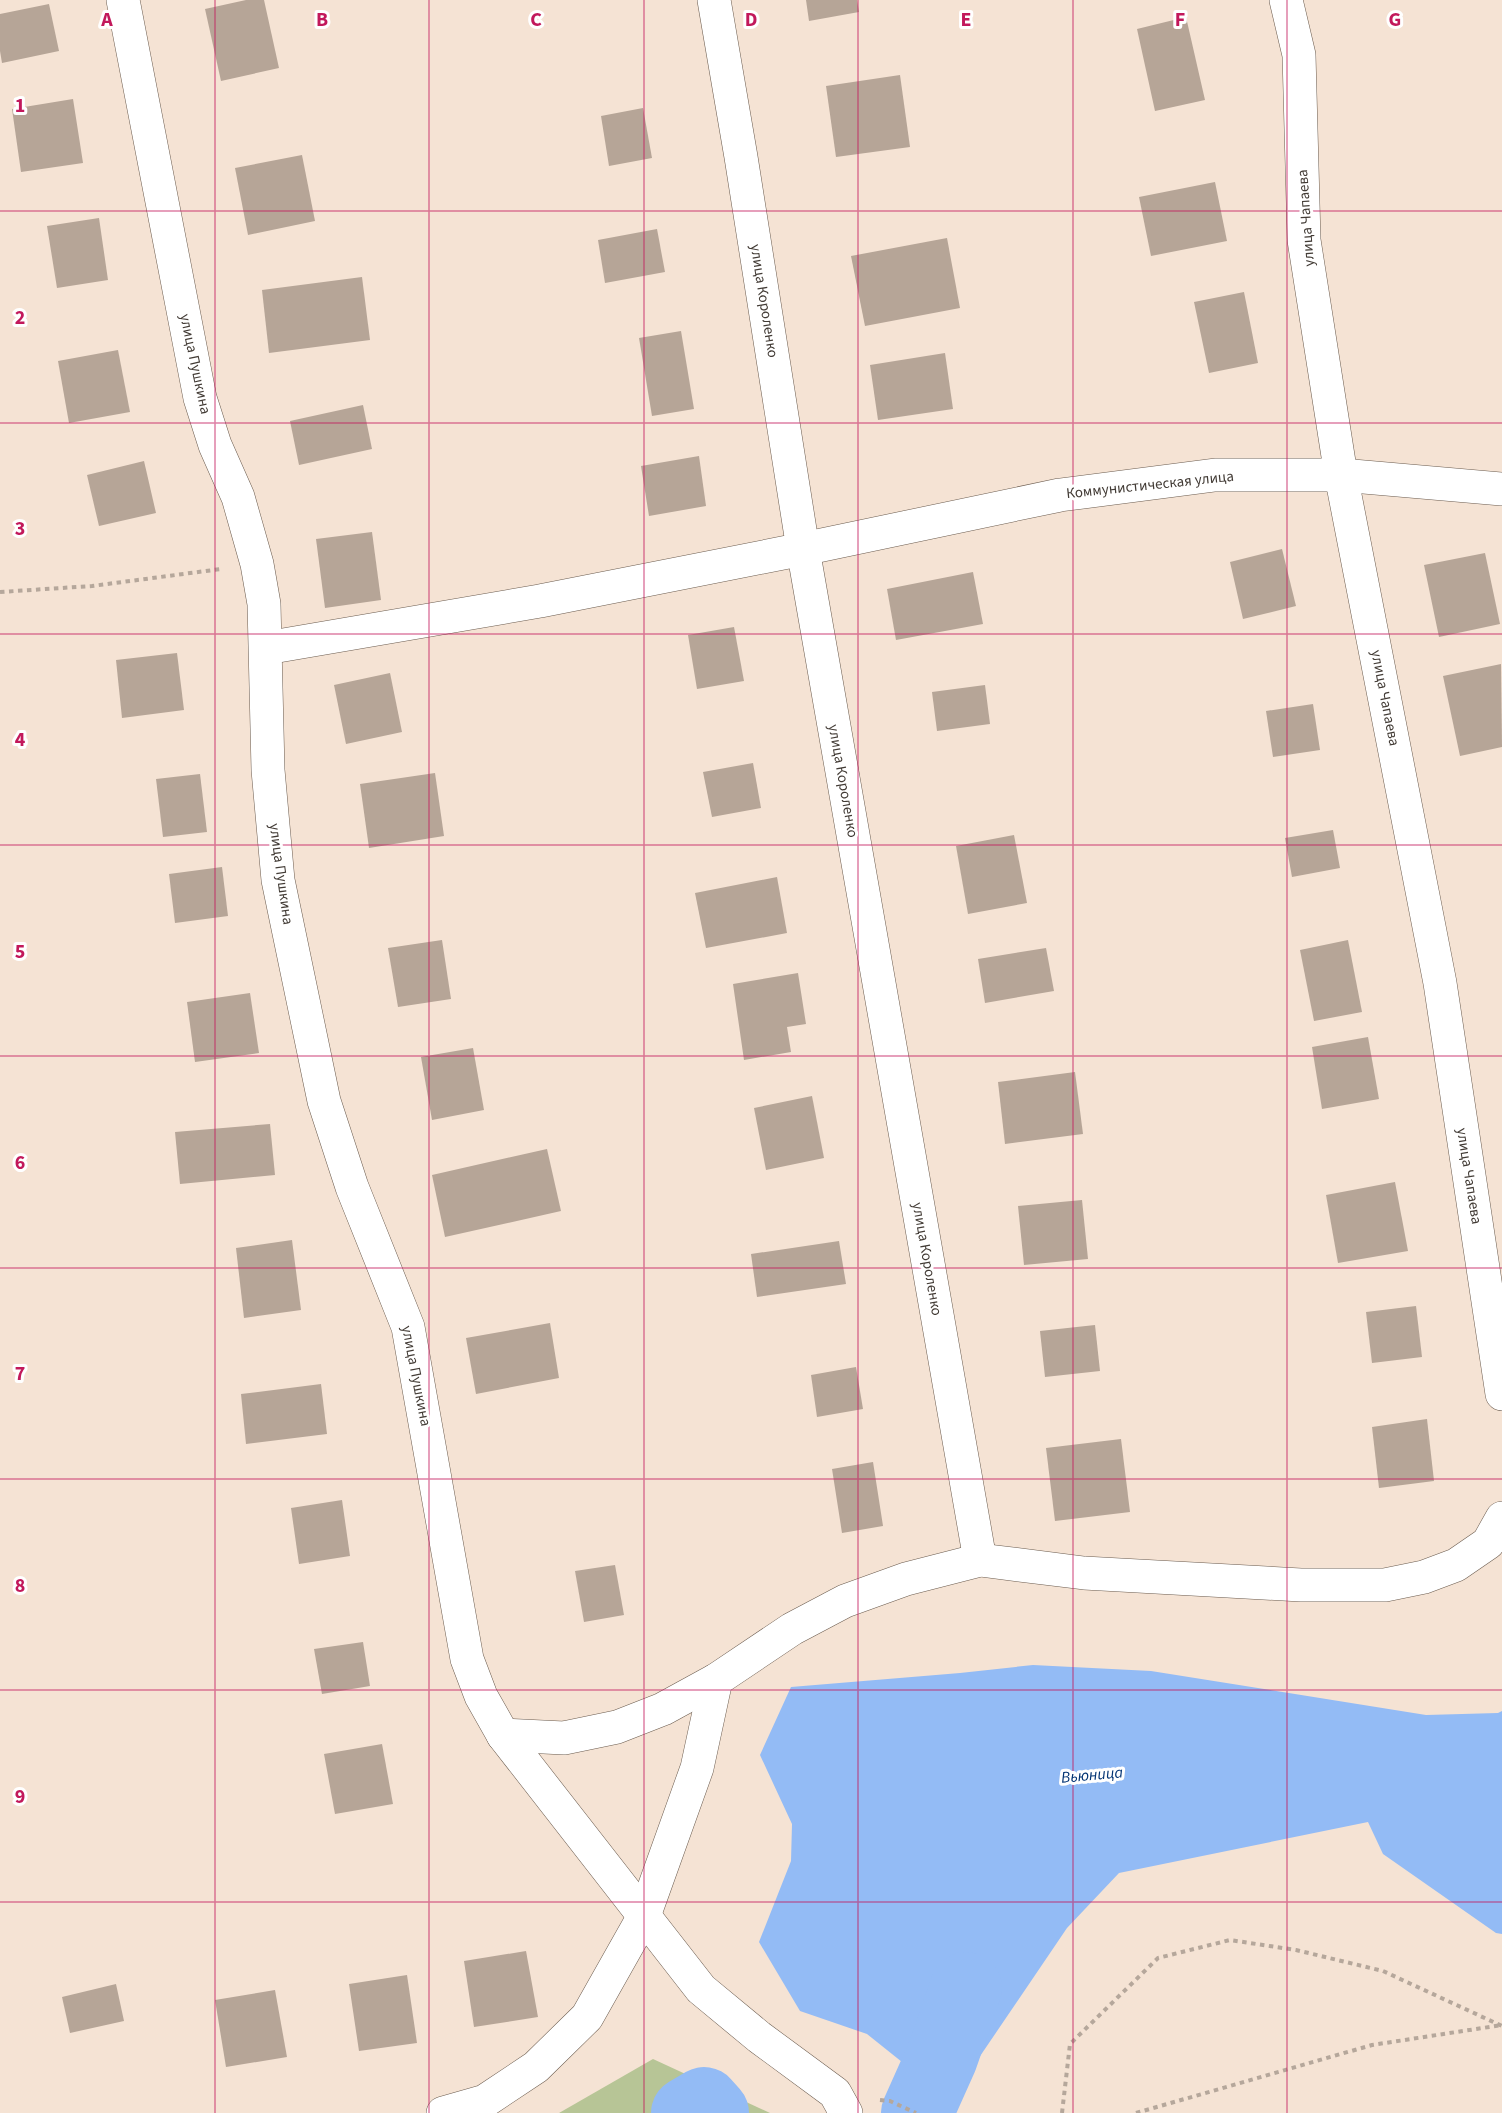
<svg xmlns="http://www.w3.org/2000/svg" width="1502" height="2113" font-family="'Source Sans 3',sans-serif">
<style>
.green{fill:#b7c596}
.water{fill:#93bbf5}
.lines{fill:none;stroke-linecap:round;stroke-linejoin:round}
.river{stroke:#93bbf5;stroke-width:72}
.building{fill:#b6a597}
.minor-casing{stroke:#6b5c4f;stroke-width:34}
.path{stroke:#b5a79b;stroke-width:4;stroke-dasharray:4.5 4.5;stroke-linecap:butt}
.minor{stroke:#fff;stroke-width:33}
.grid{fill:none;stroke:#c2185b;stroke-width:1.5;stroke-opacity:0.55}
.labels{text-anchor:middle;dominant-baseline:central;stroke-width:6;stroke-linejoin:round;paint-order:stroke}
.street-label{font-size:15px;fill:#423b35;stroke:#fff}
.water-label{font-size:16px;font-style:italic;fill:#003273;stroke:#fff}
.grid-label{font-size:20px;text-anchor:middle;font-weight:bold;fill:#c2185b;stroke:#fff;stroke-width:6;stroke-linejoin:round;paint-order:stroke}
</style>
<rect width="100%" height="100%" fill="#f5e3d4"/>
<polygon class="green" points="653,2059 770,2113 559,2113"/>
<polygon class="water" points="1033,1665 1151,1671 1426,1715 1498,1713 1502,1711 1502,1934 1496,1933 1383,1854 1368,1822 1119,1873 1067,1928 953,2096 907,2066 867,2034 800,2011 759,1942 791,1861 792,1824 760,1755 791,1687 960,1673"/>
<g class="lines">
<g class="river">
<polyline points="687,2113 704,2103 713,2113"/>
<polyline points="917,2113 942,2057 966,1988"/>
</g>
</g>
<g class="building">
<polygon points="246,0 264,0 279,68 221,81 205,9"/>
<polygon points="806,0 857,0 859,12 809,21"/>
<polygon points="49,4 59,51 2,63 0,51 0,14"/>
<polygon points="1186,17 1205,100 1155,111 1137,29"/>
<polygon points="900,75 910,147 836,157 826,86"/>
<polygon points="73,99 83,163 21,172 12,109"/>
<polygon points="643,108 652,158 609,166 601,116"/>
<polygon points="302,155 315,221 248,235 235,168"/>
<polygon points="1215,182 1227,241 1151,256 1139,197"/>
<polygon points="99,218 108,280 57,288 47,226"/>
<polygon points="657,229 665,272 605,283 598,240"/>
<polygon points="947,238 960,308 865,326 851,256"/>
<polygon points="362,277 370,340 269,353 262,290"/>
<polygon points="1244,292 1258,363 1209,373 1194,302"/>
<polygon points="681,331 694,409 652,416 639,338"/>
<polygon points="118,350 130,412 69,423 58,361"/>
<polygon points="945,353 953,409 878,420 870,365"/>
<polygon points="363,405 372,449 299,465 290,421"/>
<polygon points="699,456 706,506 649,516 641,466"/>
<polygon points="144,461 156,513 99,526 87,475"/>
<polygon points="372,532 381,600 325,608 316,539"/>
<polygon points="1282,549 1296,606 1243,619 1230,562"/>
<polygon points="1485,553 1500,624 1439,637 1424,565"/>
<polygon points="973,572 983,624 896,640 887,589"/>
<polygon points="734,627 744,681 697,689 688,635"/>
<polygon points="177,653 184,710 122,718 116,660"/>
<polygon points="1501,664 1502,747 1460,756 1443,676"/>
<polygon points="390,673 402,732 346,744 334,685"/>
<polygon points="985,685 990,724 937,731 932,692"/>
<polygon points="1313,704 1320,750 1273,757 1266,711"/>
<polygon points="753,763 761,808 712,817 703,772"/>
<polygon points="435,773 444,836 369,848 360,784"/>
<polygon points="200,774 207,832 163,837 156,779"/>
<polygon points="1333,830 1340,868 1292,877 1285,838"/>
<polygon points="1014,835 1027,903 968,914 956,846"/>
<polygon points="222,867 228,916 175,923 169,874"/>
<polygon points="777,877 787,933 706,948 695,893"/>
<polygon points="442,940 451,999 398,1007 388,948"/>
<polygon points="1348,940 1362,1012 1314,1021 1300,950"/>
<polygon points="1046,948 1054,991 985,1003 978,959"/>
<polygon points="798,973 806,1024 787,1027 791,1052 744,1060 733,984"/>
<polygon points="250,993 259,1053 195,1062 187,1002"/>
<polygon points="1368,1037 1379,1099 1322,1109 1312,1047"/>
<polygon points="473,1048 484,1110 432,1120 421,1057"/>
<polygon points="1075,1072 1083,1134 1005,1144 998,1082"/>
<polygon points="812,1096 824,1158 766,1170 754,1108"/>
<polygon points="270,1124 275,1175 180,1184 175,1132"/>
<polygon points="547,1149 561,1211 445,1237 432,1175"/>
<polygon points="1395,1182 1408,1251 1338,1263 1326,1195"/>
<polygon points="1082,1200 1088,1259 1024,1265 1018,1206"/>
<polygon points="292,1240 301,1310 244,1318 236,1248"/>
<polygon points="839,1241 846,1284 757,1297 751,1254"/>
<polygon points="1416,1306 1422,1357 1372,1363 1366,1312"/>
<polygon points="550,1323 559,1378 476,1394 466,1338"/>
<polygon points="1095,1325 1100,1371 1045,1377 1040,1331"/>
<polygon points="856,1367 863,1409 817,1417 811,1375"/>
<polygon points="321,1384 327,1434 246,1444 241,1394"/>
<polygon points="1427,1419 1434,1481 1379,1488 1372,1427"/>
<polygon points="1121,1439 1130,1512 1055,1521 1046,1448"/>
<polygon points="873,1462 883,1526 842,1533 832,1469"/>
<polygon points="342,1500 350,1556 299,1564 291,1508"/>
<polygon points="615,1565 624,1615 584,1622 575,1571"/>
<polygon points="363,1642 370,1686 322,1694 314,1649"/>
<polygon points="382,1744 393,1804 335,1814 324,1754"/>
<polygon points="526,1951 538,2017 474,2027 464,1961"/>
<polygon points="407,1975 417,2043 359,2051 349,1984"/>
<polygon points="116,1984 124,2021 70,2033 62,1997"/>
<polygon points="275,1990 287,2057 226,2067 215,2000"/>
</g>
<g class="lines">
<g class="minor-casing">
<g id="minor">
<polyline points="123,0 200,398 215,445 238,497 257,564 264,604 268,770 278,880 324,1101 352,1187 408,1327 467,1659 481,1696 503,1735 701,1989 759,2037 835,2093 846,2113"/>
<polyline points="714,0 741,157 803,549 980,1560"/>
<polyline points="1286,0 1299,55 1304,240 1341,475 1440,983 1502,1394"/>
<polyline points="266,648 540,601 803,549 1060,495 1215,475 1341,475 1502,489"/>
<polyline points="503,1735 564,1738 617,1727 663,1709 716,1680 792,1629 845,1601 906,1579 980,1560 1084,1573 1301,1585 1385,1585 1424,1577 1456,1565 1488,1543 1502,1518"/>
<polyline points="443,2113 485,2101 536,2067 587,2017 644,1916 697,1768 716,1680"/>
</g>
</g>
<g class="path">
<polyline points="0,592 92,586 221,569"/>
<polyline points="880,2100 890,2101 916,2113"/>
<polyline points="1062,2113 1070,2044 1158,1958 1230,1940 1296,1950 1383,1971 1502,2026"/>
<polyline points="1136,2113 1372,2045 1502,2025"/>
</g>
<use href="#minor" class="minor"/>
</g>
<path class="grid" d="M 215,0 L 215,2113M 429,0 L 429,2113M 644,0 L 644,2113M 858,0 L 858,2113M 1073,0 L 1073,2113M 1287,0 L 1287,2113M 0,211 L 1502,211M 0,423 L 1502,423M 0,634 L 1502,634M 0,845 L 1502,845M 0,1056 L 1502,1056M 0,1268 L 1502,1268M 0,1479 L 1502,1479M 0,1690 L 1502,1690M 0,1902 L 1502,1902"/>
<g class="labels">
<g class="street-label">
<text transform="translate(1306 218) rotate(-94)">улица Чапаева</text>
<text transform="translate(764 301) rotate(81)">улица Короленко</text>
<text transform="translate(195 364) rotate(78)">улица Пушкина</text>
<text transform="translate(1150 485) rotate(-6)">Коммунистическая улица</text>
<text transform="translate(1385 698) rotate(79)">улица Чапаева</text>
<text transform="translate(843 781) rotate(80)">улица Короленко</text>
<text transform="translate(281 874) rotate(82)">улица Пушкина</text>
<text transform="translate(1469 1176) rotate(81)">улица Чапаева</text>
<text transform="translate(927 1259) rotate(80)">улица Короленко</text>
<text transform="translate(416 1376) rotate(79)">улица Пушкина</text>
</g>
<g class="water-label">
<text transform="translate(1092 1775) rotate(-5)">Вьюница</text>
</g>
</g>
<g class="grid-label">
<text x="107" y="26">A</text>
<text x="322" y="26">B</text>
<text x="536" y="26">C</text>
<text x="751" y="26">D</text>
<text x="966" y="26">E</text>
<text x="1180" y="26">F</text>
<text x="1395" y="26">G</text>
<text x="20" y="112">1</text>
<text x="20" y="324">2</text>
<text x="20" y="535">3</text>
<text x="20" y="746">4</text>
<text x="20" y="958">5</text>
<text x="20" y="1169">6</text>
<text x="20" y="1380">7</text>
<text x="20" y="1592">8</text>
<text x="20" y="1803">9</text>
</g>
</svg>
